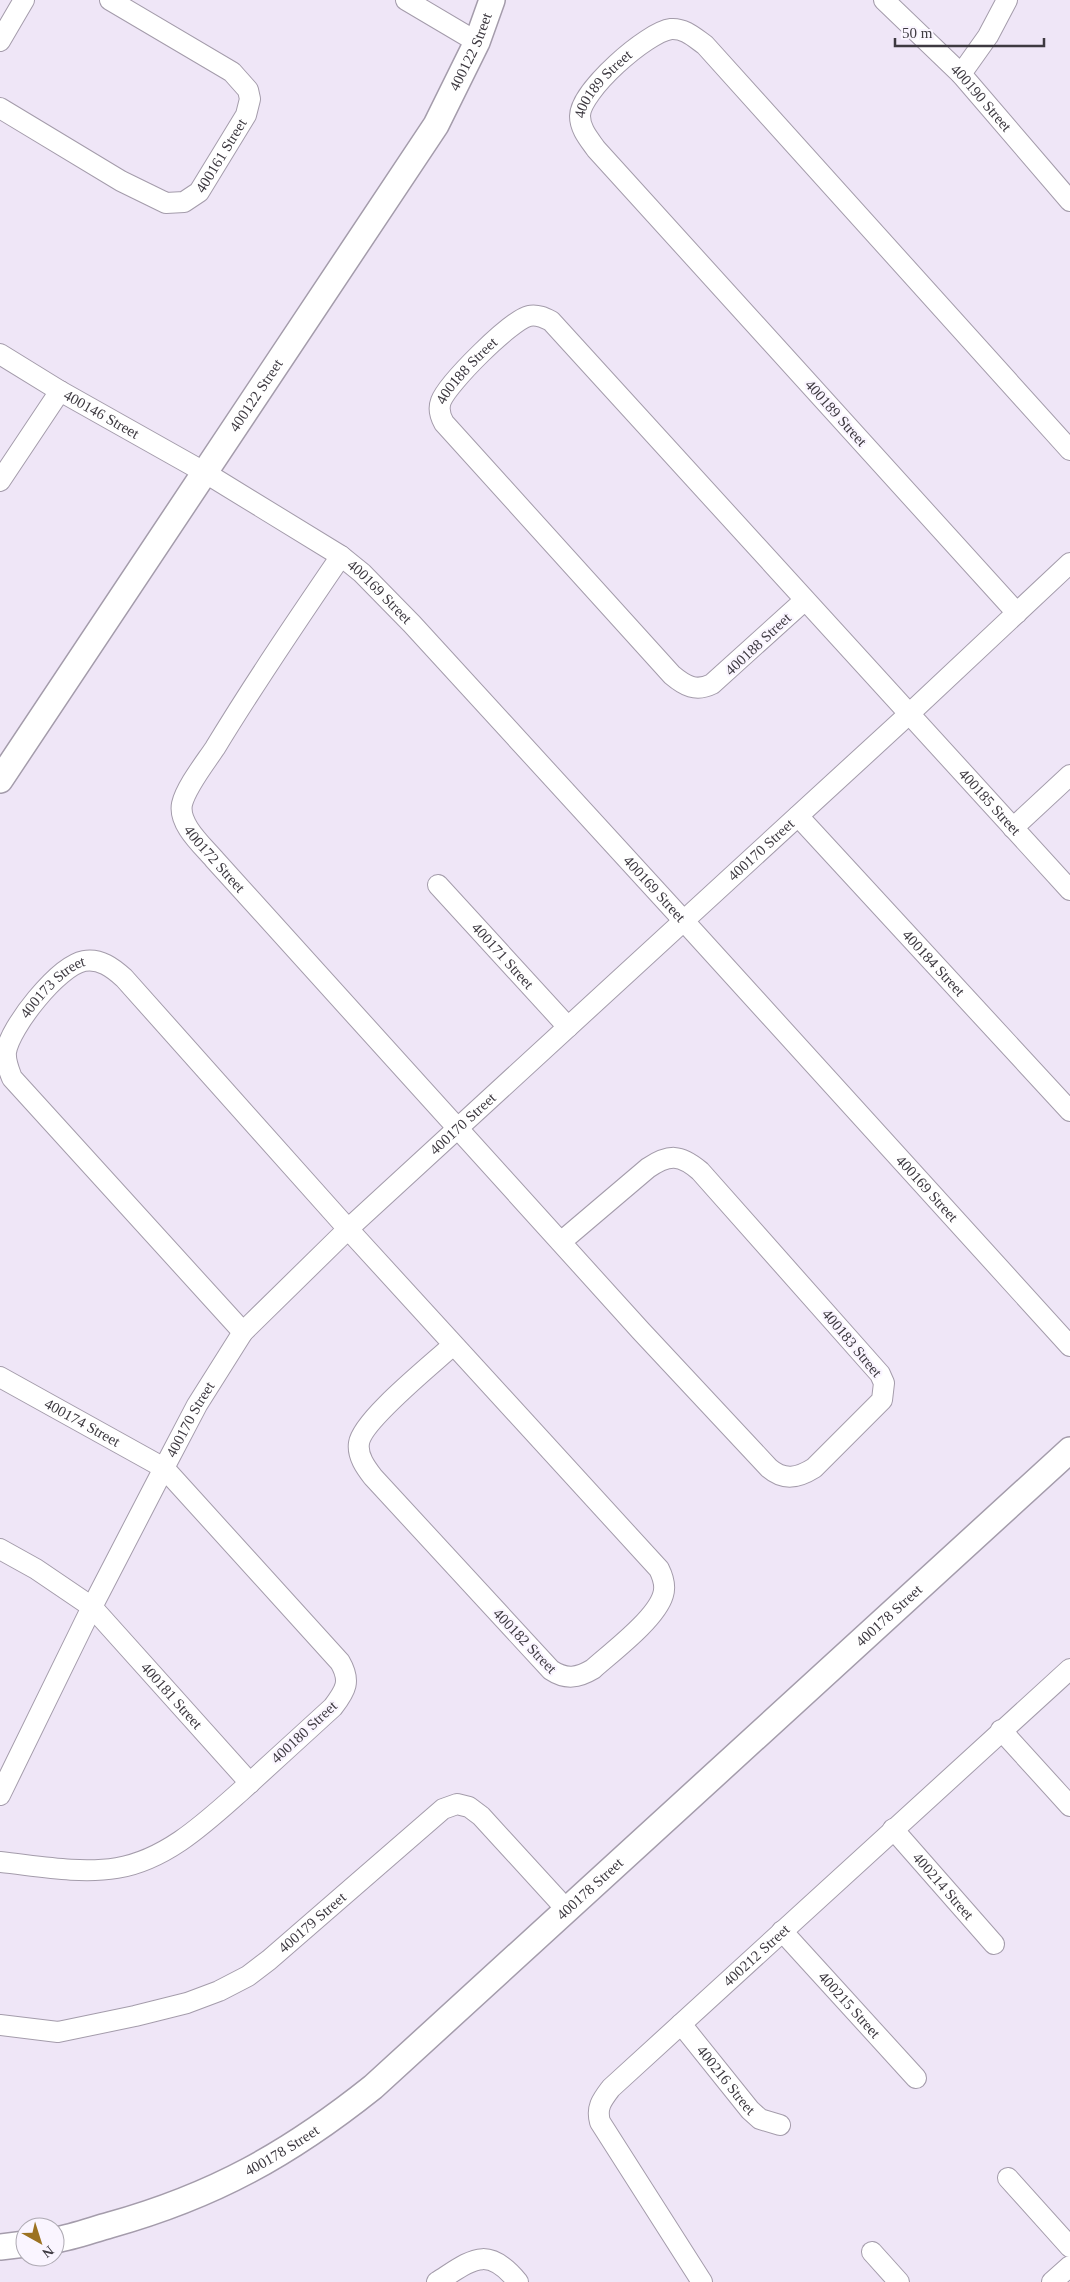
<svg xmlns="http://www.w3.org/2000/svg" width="1070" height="2282" font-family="'Times New Roman',serif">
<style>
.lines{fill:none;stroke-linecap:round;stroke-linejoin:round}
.minor-casing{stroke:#a49cab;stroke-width:22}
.tertiary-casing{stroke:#a49cab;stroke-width:28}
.minor{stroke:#fff;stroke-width:20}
.tertiary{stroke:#fff;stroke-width:25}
.labels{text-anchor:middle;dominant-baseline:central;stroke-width:4.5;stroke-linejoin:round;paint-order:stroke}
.street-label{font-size:15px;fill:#3d3940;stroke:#faf5ff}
</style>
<rect width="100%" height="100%" fill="#efe6f7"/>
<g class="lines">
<g class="minor-casing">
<g id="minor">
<polyline points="406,0 477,42"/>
<path id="s1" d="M 884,0 L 961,74 L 1070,201"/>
<polyline points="0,41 24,0"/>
<polyline points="961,74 988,36 1007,0"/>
<path id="s2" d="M 0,108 L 121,181 L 166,203 L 184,202 L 199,192 L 246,115 L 250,99 L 248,90 L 232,72 L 110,0"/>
<path id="s3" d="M 0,354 L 60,391 L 204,472 L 341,556 L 362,573 L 412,624 L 683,920 L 1070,1346"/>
<polyline points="0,481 60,391"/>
<path id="s4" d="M 341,556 C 298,619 255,682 215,748 C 205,763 186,787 182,804 C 178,824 202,845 214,859 L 641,1331 L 769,1468 C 784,1481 798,1478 814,1468 L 882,1400 L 884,1383 L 880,1374 L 700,1171 C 680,1154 669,1154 648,1168 L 562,1241"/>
<path id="s5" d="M 805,600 L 712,684 C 696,692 685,686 672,675 L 444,423 C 440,416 438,409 441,401 C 448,383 511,320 529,316 C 537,314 545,318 551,321 L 1070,890"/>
<path id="s6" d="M 1017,613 L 596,149 C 589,139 580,129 580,116 C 580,91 647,32 671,29 C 685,28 695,38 705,45 L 1070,450"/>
<path id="s7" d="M 798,816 L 1070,1111"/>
<polyline points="1013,828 1070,775"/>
<path id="s8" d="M 438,885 L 568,1027"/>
<path id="s9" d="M 243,1332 L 12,1078 C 9,1070 5,1061 6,1052 C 10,1027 58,966 84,961 C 100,958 113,968 124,978 L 348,1229 L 659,1569 C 663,1577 666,1586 663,1595 C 656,1619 612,1652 593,1669 C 578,1678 566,1680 551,1670 L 373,1477 C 366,1468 357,1456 359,1443 C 362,1420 434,1363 453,1345"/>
<path id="s10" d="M 0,1377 L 164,1468 L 340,1662 C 351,1681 346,1690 333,1707 C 302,1735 272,1763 241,1791 C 205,1823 166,1860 117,1868 C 79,1874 38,1866 0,1862"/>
<path id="s11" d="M 0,1549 L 36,1569 L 92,1607 L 250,1783"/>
<polyline points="1001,1730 1070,1806"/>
<path id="s12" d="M 0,1795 L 92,1607 L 164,1468 L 197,1405 L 243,1332 L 348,1229 L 909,714 L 1070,563"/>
<path id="s13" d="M 893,1829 L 994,1944"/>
<path id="s14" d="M 782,1931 L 916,2078"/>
<path id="s15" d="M 681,2024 L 750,2110 L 760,2119 L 780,2125"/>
<path id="s16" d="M 0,2025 L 58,2032 L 135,2016 L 187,2003 L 219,1991 L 248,1976 L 269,1960 L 443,1809 L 457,1804 L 469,1807 L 481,1816 L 567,1910"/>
<polyline points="1008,2178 1070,2247"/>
<polyline points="872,2252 899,2282"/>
<path d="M 437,2282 C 472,2260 487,2244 518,2282"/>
<path id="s17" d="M 702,2282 L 600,2122 C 596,2107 602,2100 611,2088 L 1070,1669"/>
<polyline points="1052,2282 1070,2266"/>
</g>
</g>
<g class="tertiary-casing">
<g id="tertiary">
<path id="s18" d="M 0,780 L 436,125 L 477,42 L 492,0"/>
<path id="s19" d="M 55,2240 C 73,2237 92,2230 110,2225 C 214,2196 289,2154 373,2087 L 1070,1450"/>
<polyline points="0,2247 25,2244"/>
</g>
</g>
<use href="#minor" class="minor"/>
<use href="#tertiary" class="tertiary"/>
</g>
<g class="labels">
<g class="street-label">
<text stroke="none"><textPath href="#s18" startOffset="868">400122 Street</textPath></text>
<text stroke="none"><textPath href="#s6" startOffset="704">400189 Street</textPath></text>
<text stroke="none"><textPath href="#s1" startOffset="138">400190 Street</textPath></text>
<text stroke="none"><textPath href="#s2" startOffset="270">400161 Street</textPath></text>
<text stroke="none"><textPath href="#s5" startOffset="572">400188 Street</textPath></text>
<text stroke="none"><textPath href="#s18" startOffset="462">400122 Street</textPath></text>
<text transform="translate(836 413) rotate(48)">400189 Street</text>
<text stroke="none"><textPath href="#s3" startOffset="118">400146 Street</textPath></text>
<text stroke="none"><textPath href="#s3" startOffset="449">400169 Street</textPath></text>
<text transform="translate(758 644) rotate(-43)">400188 Street</text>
<text stroke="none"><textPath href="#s5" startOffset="1330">400185 Street</textPath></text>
<text stroke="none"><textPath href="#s12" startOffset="1231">400170 Street</textPath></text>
<text stroke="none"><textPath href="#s4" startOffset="361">400172 Street</textPath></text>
<text stroke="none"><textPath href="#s3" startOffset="854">400169 Street</textPath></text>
<text stroke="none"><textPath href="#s8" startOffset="96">400171 Street</textPath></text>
<text stroke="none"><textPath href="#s7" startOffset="200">400184 Street</textPath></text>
<text stroke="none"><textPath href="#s9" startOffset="452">400173 Street</textPath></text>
<text stroke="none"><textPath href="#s12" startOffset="826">400170 Street</textPath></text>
<text stroke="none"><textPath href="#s3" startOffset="1259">400169 Street</textPath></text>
<text transform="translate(852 1343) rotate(50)">400183 Street</text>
<text stroke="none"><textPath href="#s12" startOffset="421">400170 Street</textPath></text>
<text stroke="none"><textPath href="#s10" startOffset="94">400174 Street</textPath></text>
<text stroke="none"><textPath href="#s19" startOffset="1055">400178 Street</textPath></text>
<text transform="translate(525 1641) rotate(46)">400182 Street</text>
<text stroke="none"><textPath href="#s11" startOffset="228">400181 Street</textPath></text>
<text transform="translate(304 1732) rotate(-43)">400180 Street</text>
<text stroke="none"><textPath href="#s13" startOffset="76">400214 Street</textPath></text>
<text stroke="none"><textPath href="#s19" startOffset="650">400178 Street</textPath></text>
<text stroke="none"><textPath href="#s16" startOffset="341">400179 Street</textPath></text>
<text stroke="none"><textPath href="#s17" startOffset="424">400212 Street</textPath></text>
<text stroke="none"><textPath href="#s14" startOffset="100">400215 Street</textPath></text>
<text stroke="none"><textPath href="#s15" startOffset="72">400216 Street</textPath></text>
<text stroke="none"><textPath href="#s19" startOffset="245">400178 Street</textPath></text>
</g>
</g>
<g transform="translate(40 2242) rotate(141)"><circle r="24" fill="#faf5ff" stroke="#aeaab3"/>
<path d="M0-4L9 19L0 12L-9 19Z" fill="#9c7221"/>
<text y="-8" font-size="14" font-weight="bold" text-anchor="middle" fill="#3d3940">N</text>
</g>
<path d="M895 38v8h149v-8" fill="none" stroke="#3d3940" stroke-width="2.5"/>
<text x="902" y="38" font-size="15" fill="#3d3940" stroke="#faf5ff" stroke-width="4" paint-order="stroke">50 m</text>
</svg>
